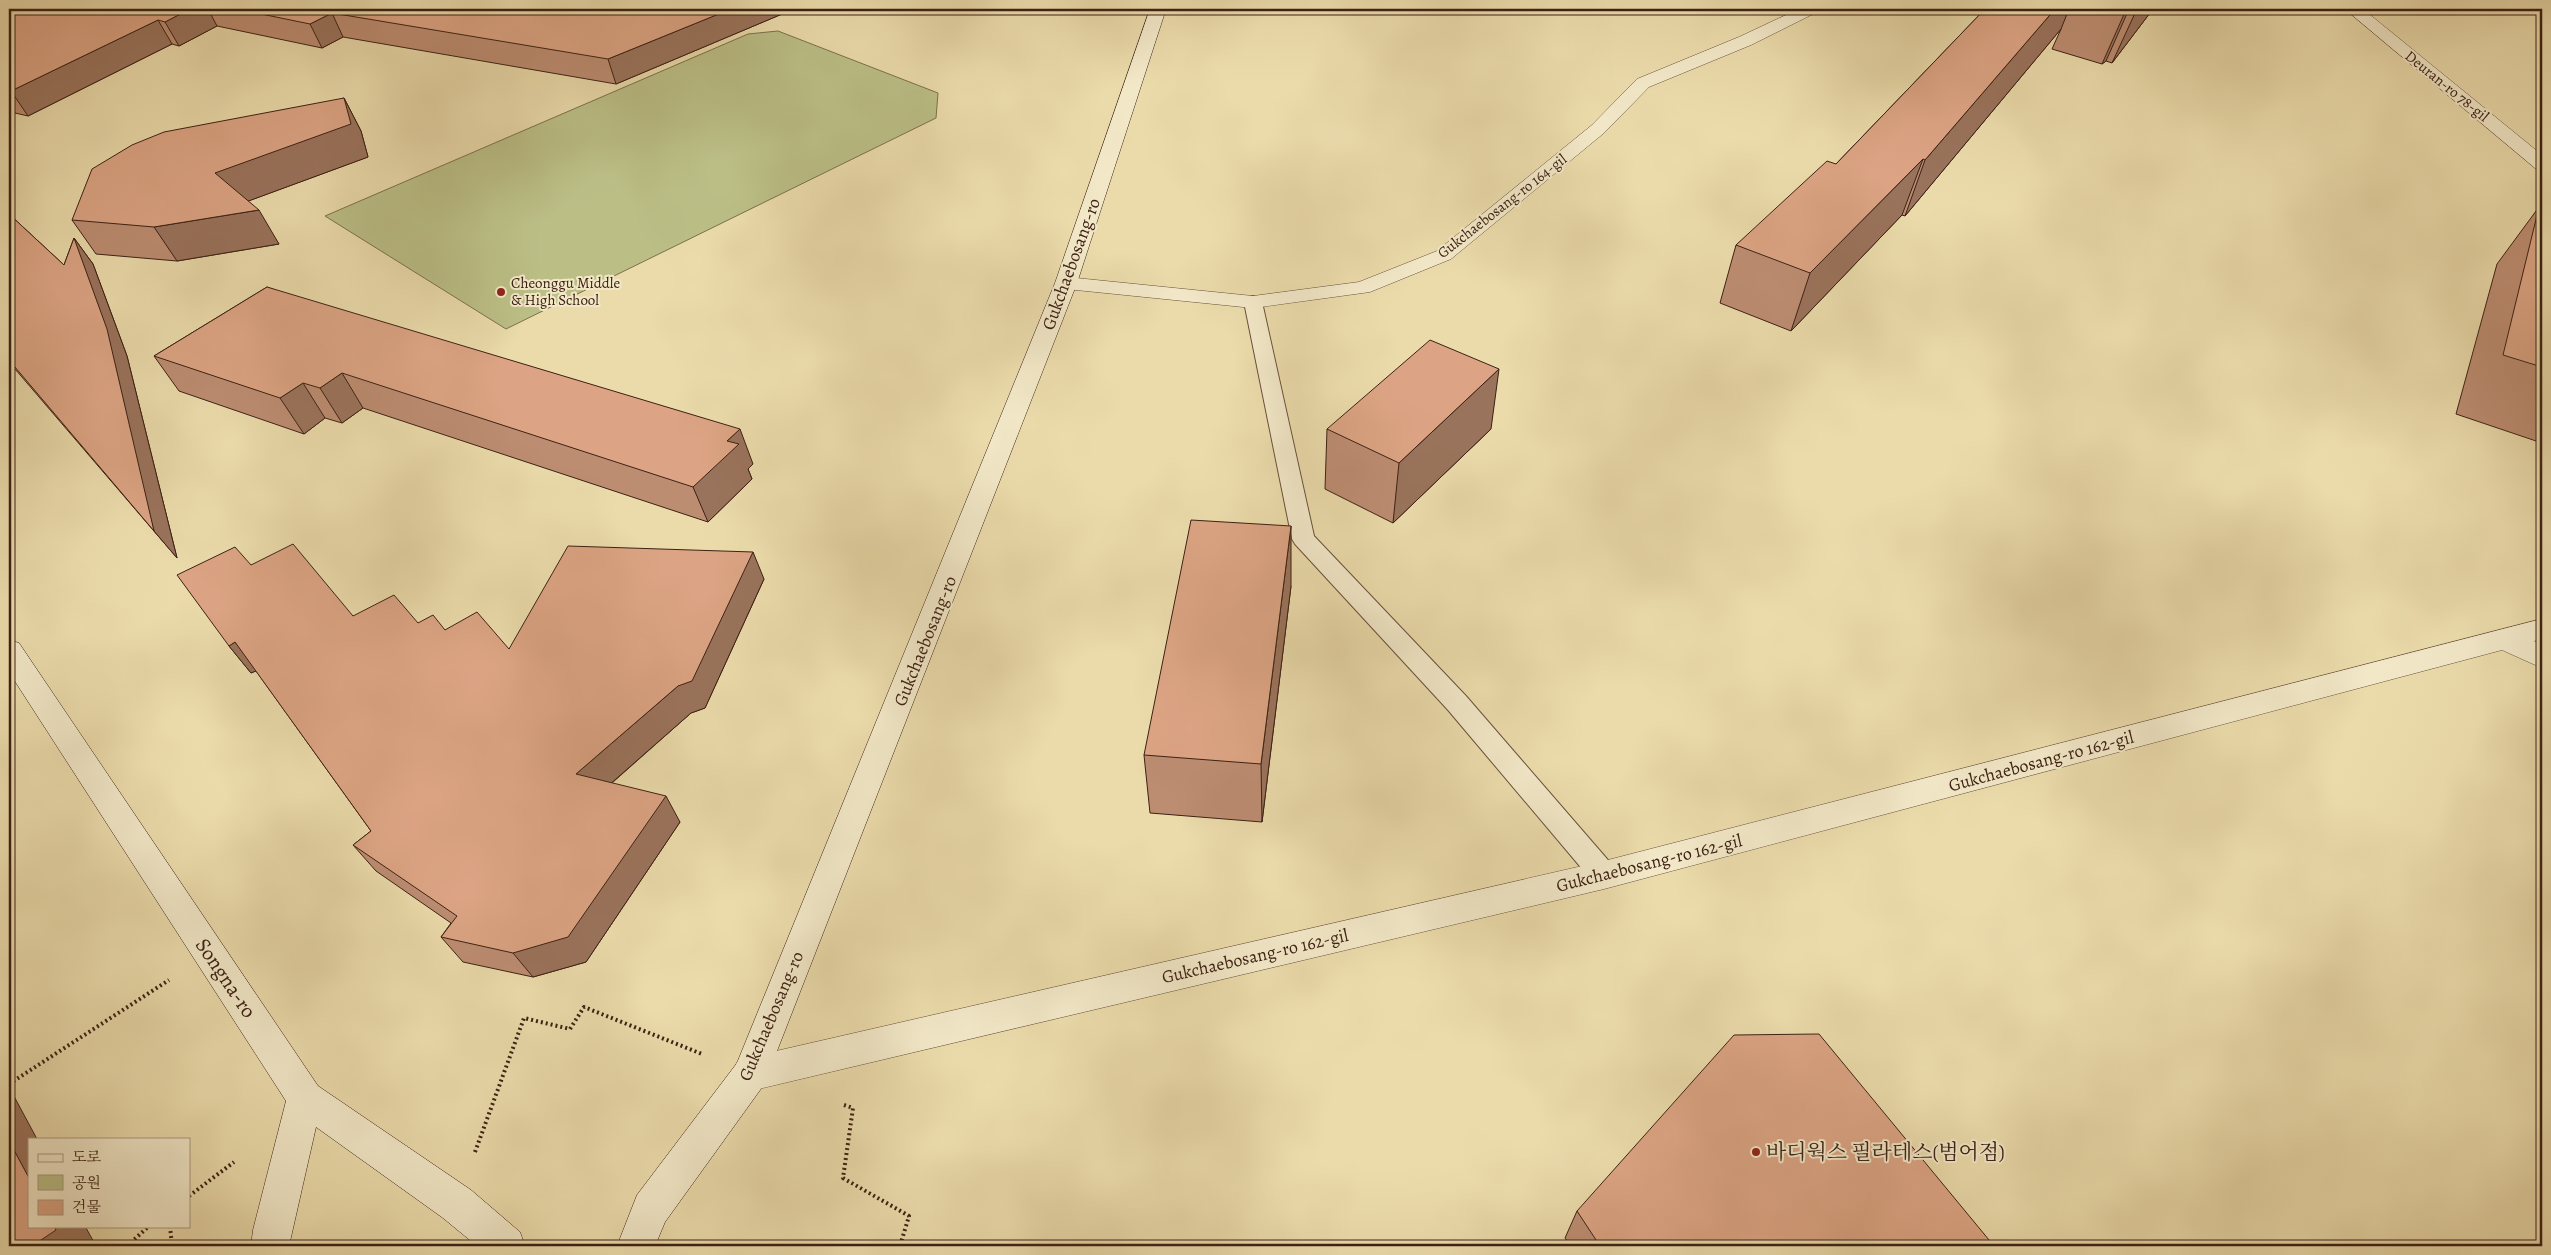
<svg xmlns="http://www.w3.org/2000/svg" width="2551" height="1255" font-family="Alegreya,'Noto Serif KR',serif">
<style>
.green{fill:#bbbf86;stroke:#7c704d}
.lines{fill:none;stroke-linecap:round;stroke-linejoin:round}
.service-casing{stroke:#68503a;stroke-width:2}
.minor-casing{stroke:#68503a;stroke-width:1}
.secondary-casing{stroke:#3c2114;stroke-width:1}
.path{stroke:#3c2114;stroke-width:4;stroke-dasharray:2 3;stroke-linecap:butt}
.service{fill:#f2e8c8;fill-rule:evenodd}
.minor{fill:#f2e8c8;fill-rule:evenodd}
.secondary{fill:#f2e8c8;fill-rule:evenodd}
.wall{fill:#bd8d72;stroke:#3c2114}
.shaded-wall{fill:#9a735c;stroke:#3c2114}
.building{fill:#dca484;stroke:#3c2114}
.poi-dot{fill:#8f2418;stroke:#f2e8c8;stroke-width:2}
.labels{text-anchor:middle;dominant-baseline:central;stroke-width:4;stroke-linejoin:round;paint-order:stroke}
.far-street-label{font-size:15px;fill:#3c2114;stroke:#f2e8c8}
.far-poi-label{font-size:15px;fill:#3c2114;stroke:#f2e8c8;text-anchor:start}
.street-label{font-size:18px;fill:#3c2114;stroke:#f2e8c8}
.near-street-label{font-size:21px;fill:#3c2114;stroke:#f2e8c8}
.near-poi-label{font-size:21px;fill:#3c2114;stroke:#f2e8c8;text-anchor:start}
</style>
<rect width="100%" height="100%" fill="#ebdbab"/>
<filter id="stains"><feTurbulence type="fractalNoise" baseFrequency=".004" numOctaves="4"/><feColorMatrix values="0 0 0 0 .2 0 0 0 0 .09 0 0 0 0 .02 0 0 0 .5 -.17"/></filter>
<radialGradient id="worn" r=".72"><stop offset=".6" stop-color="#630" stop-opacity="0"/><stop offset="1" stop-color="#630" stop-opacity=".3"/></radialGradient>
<polygon class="green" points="778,31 938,93 936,118 506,329 325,216 748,34"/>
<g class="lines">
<g class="service-casing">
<polygon id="service" points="1253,296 1260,298 1262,302 1314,536 1466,696 1614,867 1618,875 1614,883 1604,887 1594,883 1448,710 1295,544 1292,539 1244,302 1246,298"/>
</g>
<g class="minor-casing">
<g id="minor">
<polygon points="1799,9 1819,9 1817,12 1751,45 1649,87 1604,133 1451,259 1370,292 1253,308 1066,289 1059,287 1055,283 1059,279 1066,277 1253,296 1359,282 1437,251 1592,125 1637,79 1739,37"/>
<polygon points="2345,9 2363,9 2542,155 2542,170 2535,168"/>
<polygon points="2542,619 2542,639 2534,641 2542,646 2542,668 2502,650 1604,889 750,1091 737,1086 732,1074 737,1062 750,1057 1604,861"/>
</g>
</g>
<g class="secondary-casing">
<g id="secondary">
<polygon points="1150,9 1166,9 1077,283 768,1074 763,1086 665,1222 655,1246 617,1246 637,1195 737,1063 1055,283"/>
<polygon points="9,640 19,643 318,1086 471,1190 520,1232 525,1246 477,1246 443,1218 316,1127 289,1246 251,1246 253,1230 286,1101 9,672"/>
</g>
</g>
<g class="path">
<polyline points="9,1084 169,980"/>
<polyline points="844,1105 853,1108 843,1178 909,1216 900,1246"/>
<polyline points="475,1152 524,1018 570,1029 584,1007 702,1054"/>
<polyline points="189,1196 234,1162"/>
<polyline points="170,1226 172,1246"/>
<polyline points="127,1246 149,1226"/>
</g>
<use href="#service" class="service"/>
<use href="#minor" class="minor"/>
<use href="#secondary" class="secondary"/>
</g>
<g class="wall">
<polygon points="9,9 794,9 616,84 343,37 322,48 217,26 179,46 172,44 28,116 15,113 9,117"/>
<polygon points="1985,9 2153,9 2112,63 2106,61 2102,64 2052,49 2061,29 1905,216 1902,215 1791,331 1720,303 1736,245 1836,164"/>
<polygon points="344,98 361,131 368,157 248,201 279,244 177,261 96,254 72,220"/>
<polygon points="2539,207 2542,208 2542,443 2456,414 2497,264"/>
<polygon points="9,214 64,265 74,238 93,264 127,356 177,558 9,362"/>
<polygon points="267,287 753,464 748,469 752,479 708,522 363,408 342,423 325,418 304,434 179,391 154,356"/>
<polygon points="1327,429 1491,429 1393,523 1325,489"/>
<polygon points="251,565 353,616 418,623 445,630 509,649 764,579 705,708 691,713 612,783 680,822 586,962 533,977 463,962 441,937 451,923 376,871 353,845 371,831 256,671 251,673 229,646"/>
<polygon points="1291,586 1262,822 1150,813 1144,755"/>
<polygon points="1577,1211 1994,1246 1571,1246 1565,1238"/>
</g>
<g class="shaded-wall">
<polygon points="190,9 208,9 217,26 179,46 165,22"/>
<polygon points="731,9 794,9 616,84 608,59"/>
<polygon points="2055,9 2069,9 2061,29 1905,216 1925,160"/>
<polygon points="2129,9 2106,61 2102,64 2125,12"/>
<polygon points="2138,9 2153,9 2112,63 2136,11"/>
<polygon points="332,13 343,37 322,48 310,24"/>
<polygon points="158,20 172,44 28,116 11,91"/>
<polygon points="344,98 361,131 368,157 235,206 215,173"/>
<polygon points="9,104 15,113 9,117"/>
<polygon points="1923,159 1902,215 1791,331 1810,273"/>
<polygon points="259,210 279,244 177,261 154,227"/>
<polygon points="74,238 93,264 127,356 177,558 154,531"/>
<polygon points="1499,369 1491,429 1393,523 1399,463"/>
<polygon points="342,373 363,408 342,423 320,388"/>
<polygon points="303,383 325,418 304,434 280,398"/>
<polygon points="740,429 753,464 748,469 752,479 708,522 693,487 727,441"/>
<polygon points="1291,526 1291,586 1262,822 1261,764"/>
<polygon points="753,552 764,579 705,708 691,713 592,800 576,774 678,686"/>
<polygon points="235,642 258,670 251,673 229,646"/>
<polygon points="666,796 680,822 586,962 533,977 513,953"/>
<polygon points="9,1087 37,1139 29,1139 29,1178 9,1141"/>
<polygon points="54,1226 85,1226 96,1246 32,1246"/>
</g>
<g class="building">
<polygon points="9,9 190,9 165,22 158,20 11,91 9,91"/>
<polygon points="237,9 731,9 608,59 332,13 310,24"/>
<polygon points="1985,9 2055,9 1925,160 1923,159 1810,273 1736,245 1827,161 1836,164"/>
<polygon points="2114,9 2129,9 2125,12"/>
<polygon points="2129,9 2138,9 2136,11"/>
<polygon points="344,98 351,124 215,173 259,210 154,227 72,220 92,169 132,145 164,132"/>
<polygon points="2539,207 2542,208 2542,367 2503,355"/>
<polygon points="9,214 64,265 74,238 107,329 154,531 9,360"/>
<polygon points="267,287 740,429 727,441 739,444 693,487 342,373 320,388 303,383 280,398 154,356"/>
<polygon points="1430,340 1499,369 1399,463 1327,429"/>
<polygon points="1191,520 1291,526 1261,764 1144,755"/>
<polygon points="293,544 353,616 394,595 418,623 433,615 445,630 477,612 509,649 568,546 753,552 692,681 678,686 576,774 666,796 568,937 513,953 441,937 457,916 353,845 371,831 235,642 229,646 177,575 235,547 251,565"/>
<polygon points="1819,1034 1994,1246 1600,1246 1577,1211 1734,1035"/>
<polygon points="9,1141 29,1178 29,1226 54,1226 56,1230 32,1246 9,1246"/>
</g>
<g class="poi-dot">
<circle cx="501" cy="292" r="5"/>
<circle cx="1756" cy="1152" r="5"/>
</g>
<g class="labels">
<g class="far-street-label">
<text transform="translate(2447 86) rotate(39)">Deuran-ro 78-gil</text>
<text transform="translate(1502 206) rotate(-38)">Gukchaebosang-ro 164-gil</text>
</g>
<g class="far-poi-label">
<text x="511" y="283">Cheonggu Middle<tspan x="511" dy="17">&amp; High School</tspan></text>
</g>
<g class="street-label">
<text transform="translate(1071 264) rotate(-70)">Gukchaebosang-ro</text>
<text transform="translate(925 641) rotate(-68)">Gukchaebosang-ro</text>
<text transform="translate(2041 761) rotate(-15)">Gukchaebosang-ro 162-gil</text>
<text transform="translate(1649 863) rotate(-14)">Gukchaebosang-ro 162-gil</text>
<text transform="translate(1255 956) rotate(-13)">Gukchaebosang-ro 162-gil</text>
<text transform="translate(771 1016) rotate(-67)">Gukchaebosang-ro</text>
</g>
<g class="near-street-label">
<text transform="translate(226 978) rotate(56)">Songna-ro</text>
</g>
<g class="near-poi-label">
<text x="1766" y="1152">바디웍스 필라테스(범어점)</text>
</g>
</g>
<rect width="2551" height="1255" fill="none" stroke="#ebdbab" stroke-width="30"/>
<rect x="10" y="10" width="2531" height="1235" fill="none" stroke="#3c2114" stroke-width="2.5"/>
<rect x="15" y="15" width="2521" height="1225" fill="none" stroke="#3c2114"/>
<rect x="28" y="1138" width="162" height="90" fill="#f2e8c8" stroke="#a99880"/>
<rect x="38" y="1154" width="25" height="8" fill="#f2e8c8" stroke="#a99880"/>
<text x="72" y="1162" font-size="15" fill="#3c2114">도로</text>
<rect x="38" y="1175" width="25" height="15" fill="#bbbf86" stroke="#a99880"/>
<text x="72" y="1188" font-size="15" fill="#3c2114">공원</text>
<rect x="38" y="1200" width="25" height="15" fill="#dca484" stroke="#a99880"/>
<text x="72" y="1212" font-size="15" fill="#3c2114">건물</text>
<rect width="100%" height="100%" filter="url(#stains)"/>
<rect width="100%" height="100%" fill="url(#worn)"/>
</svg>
